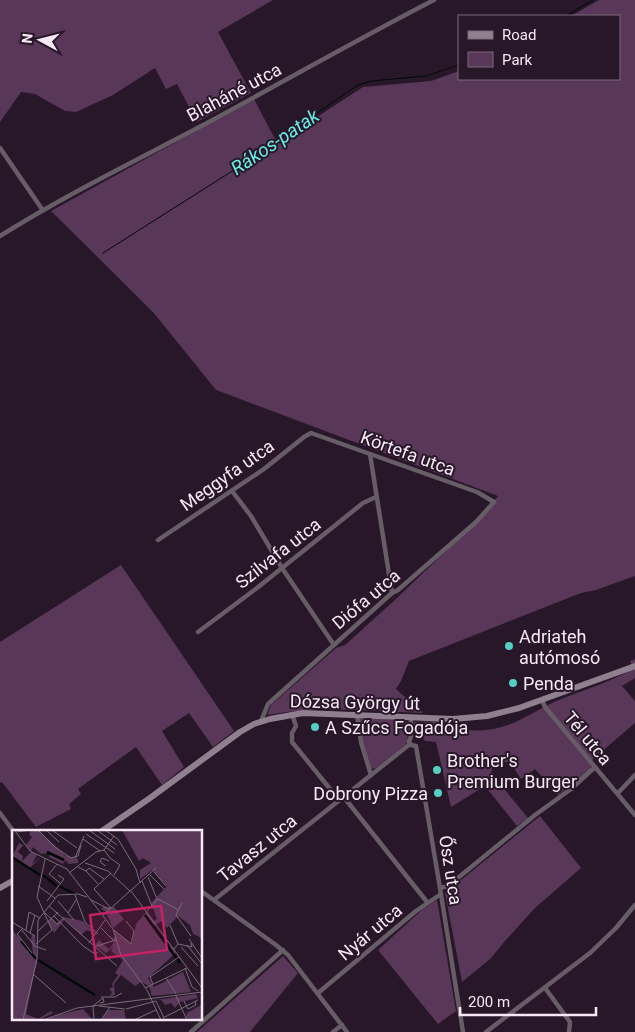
<svg xmlns="http://www.w3.org/2000/svg" width="635" height="1032" font-family="Roboto,sans-serif">
<style>
.green{fill:#583758}
.lines{fill:none;stroke-linecap:round;stroke-linejoin:round}
.stream{stroke:#010909;stroke-width:1}
.minor{stroke:#665d66;stroke-width:4.5}
.secondary{stroke:#90808f;stroke-width:6}
.poi-dot{fill:#55cec5;stroke:#281728;stroke-width:2}
.labels{text-anchor:middle;dominant-baseline:central;stroke-width:4;stroke-linejoin:round;paint-order:stroke}
.street-label{font-size:18px;fill:#f6e9f5;stroke:#281728}
.poi-label{font-size:18px;fill:#f6e9f5;stroke:#281728;text-anchor:start}
.water-label{font-size:19px;font-style:italic;fill:#66ede4;stroke:#281728}
.inset-river{fill:none;stroke:#010909;stroke-width:2.5}
.inset-road{fill:none;stroke:#7a6b7a;stroke-width:1}
.view{fill:#c52263;fill-opacity:0.15;stroke:#c52263;stroke-width:2.5}
.inset-edge{fill:none;stroke:#f6e9f5;stroke-width:2.5}
</style>
<rect width="100%" height="100%" fill="#281728"/>
<g class="green">
<polygon points="0,0 273,0 218,32 251,93 197,122 177,84 166,89 155,68 113,95 76,112 65,111 35,94 21,92 0,122"/>
<path d="M 599,0 L 635,0 L 635,576 L 596,590 L 581,593 L 409,661 L 401,681 L 396,689 L 423,713 C 372,711 318,705 267,715 L 271,705 L 336,648 L 345,645 L 397,598 L 476,522 L 498,496 L 216,390 L 153,312 L 51,211 L 254,99 L 277,143 L 363,87 L 431,81 L 459,71 L 459,79 L 619,79 L 619,16 L 571,16 Z"/>
<polygon points="121,565 234,731 213,747 189,713 162,731 184,767 162,785 136,747 78,789 81,794 69,804 71,809 36,827 2,782 0,783 0,642"/>
<path d="M 635,659 L 635,678 L 622,686 L 635,701 L 635,723 L 593,759 L 590,771 L 558,795 L 535,769 L 521,779 L 510,762 L 494,762 L 491,773 L 528,818 L 517,826 L 485,786 L 451,807 L 436,742 L 425,741 L 420,734 L 415,731 L 412,727 L 414,722 L 443,721 L 443,727 C 464,731 487,733 508,725 C 525,719 541,707 559,700 C 584,690 609,682 633,669 L 630,661 Z"/>
<polygon points="359,718 404,720 409,725 407,742 405,745 376,768 371,769 359,727"/>
<polygon points="540,816 581,868 535,908 505,941 490,959 462,982 445,893"/>
<polygon points="437,900 456,1011 438,1024 378,950 423,909"/>
<polygon points="283,956 298,973 250,1032 197,1032"/>
</g>
<g class="lines">
<g class="stream">
<polyline points="566,16 593,0"/>
<polyline points="103,253 237,168 358,85 371,81 426,76 459,65"/>
</g>
<g class="minor">
<polyline points="0,148 42,209"/>
<path d="M 0,236 C 67,194 137,160 207,123 C 283,82 358,39 434,0"/>
<polyline points="370,454 392,593"/>
<polyline points="232,491 251,516 282,568 334,645"/>
<polyline points="158,540 264,469 304,437 311,433 477,492 494,502 476,522 398,590 392,593 268,704 261,721"/>
<polyline points="198,632 257,588 363,503 376,497"/>
<polyline points="542,700 545,707 635,815"/>
<polyline points="292,714 296,726 292,733 292,742 339,800"/>
<polyline points="357,715 361,742 371,775"/>
<polyline points="411,717 411,736 409,742 411,745 416,746 440,888 463,1032"/>
<polyline points="618,793 635,775"/>
<polyline points="343,796 427,902"/>
<polyline points="0,813 14,832"/>
<polyline points="440,888 448,886 535,815 571,789 595,767"/>
<polyline points="201,891 276,945 288,955 347,1032"/>
<polyline points="214,900 410,744"/>
<polyline points="545,988 570,1022 569,1032"/>
<polyline points="318,993 416,911 441,894"/>
<polyline points="191,1032 283,950"/>
<polyline points="333,1032 342,1025"/>
<polyline points="486,1032 590,953 616,928 635,905"/>
</g>
<g class="secondary">
<polyline points="102,831 150,798 240,732 254,724 270,719 303,713 453,719 487,716 519,708 635,666"/>
<polyline points="0,888 14,880"/>
</g>
</g>
<g class="poi-dot">
<circle cx="509" cy="646" r="5"/>
<circle cx="513" cy="683" r="5"/>
<circle cx="315" cy="727" r="5"/>
<circle cx="437" cy="770" r="5"/>
<circle cx="438" cy="793" r="5"/>
</g>
<g class="labels">
<g class="street-label">
<text transform="translate(234 92) rotate(-28)">Blaháné utca</text>
<text transform="translate(408 453) rotate(20)">Körtefa utca</text>
<text transform="translate(227 475) rotate(-35)">Meggyfa utca</text>
<text transform="translate(278 553) rotate(-38)">Szilvafa utca</text>
<text transform="translate(366 599) rotate(-40)">Diófa utca</text>
<text transform="translate(355 702) rotate(1)">Dózsa György út</text>
<text transform="translate(588 738) rotate(50)">Tél utca</text>
<text transform="translate(257 848) rotate(-39)">Tavasz utca</text>
<text transform="translate(451 870) rotate(81)">Ősz utca</text>
<text transform="translate(370 932) rotate(-40)">Nyár utca</text>
</g>
<g class="poi-label">
<text x="519" y="636">Adriateh<tspan x="519" dy="21">autómosó</tspan></text>
<text x="523" y="683">Penda</text>
<text x="325" y="727">A Szűcs Fogadója</text>
<text x="447" y="760">Brother's<tspan x="447" dy="21">Premium Burger</tspan></text>
<text x="428" y="793" text-anchor="end">Dobrony Pizza</text>
</g>
<g class="water-label">
<text transform="translate(275 142) rotate(-34)">Rákos-patak</text>
</g>
</g>
<g transform="translate(12 830)">
<rect width="190" height="190" fill="#281728"/>
<path d="M 19,0 L 26,0 L 53,25 L 66,29 L 66,33 L 57,34 L 53,30 L 51,34 L 37,27 L 38,23 L 29,24 L 21,17 L 19,21 L 14,15 L 20,7 L 17,5 ZM 110,0 L 190,0 L 190,108 L 181,104 L 178,95 L 166,86 L 155,98 L 149,91 L 142,96 L 155,118 L 159,116 L 164,123 L 136,148 L 142,157 L 171,142 L 179,162 L 140,166 L 137,156 L 129,152 L 123,156 L 109,145 L 102,154 L 103,165 L 98,166 L 100,162 L 97,159 L 101,157 L 100,154 L 106,145 L 103,143 L 111,130 L 99,121 L 101,117 L 94,123 L 83,115 L 87,110 L 97,119 L 102,112 L 100,108 L 103,107 L 102,100 L 120,114 L 124,94 L 135,81 L 142,91 L 145,89 L 139,73 L 155,56 L 140,40 L 128,49 L 128,40 L 139,33 L 131,28 L 127,31 ZM 7,13 L 11,15 L 6,22 L 11,26 L 10,31 L 19,22 L 25,25 L 20,34 L 29,27 L 17,39 L 0,27 ZM 91,77 L 102,77 L 112,89 L 101,98 L 94,82 L 89,79 ZM 51,87 L 71,91 L 85,105 L 75,100 L 69,105 L 53,89 L 42,103 L 36,92 L 40,88 L 45,94 ZM 0,100 L 21,123 L 19,109 L 20,105 L 23,106 L 25,130 L 14,184 L 26,189 L 39,181 L 41,183 L 27,190 L 0,190 ZM 184,164 L 186,168 L 168,172 L 163,178 L 159,173 L 153,175 L 149,170 L 144,170 ZM 189,175 L 190,190 L 174,188 L 175,183 ZM 71,179 L 81,190 L 34,190 L 45,185 ZM 96,180 L 112,180 L 114,190 L 90,190 Z" fill="#583758"/>
<path class="inset-river" d="M 35,22 L 52,30M 0,27 L 28,45M 31,45 L 45,56M 47,56 L 63,64M 133,85 L 168,133M 9,111 L 24,129M 26,130 L 83,165"/>
<path class="inset-road" d="M 26,0 L 43,17 L 59,28 L 66,26 L 69,15M 34,0 L 47,12M 40,0 L 65,18M 77,0 L 103,19M 85,0 L 105,15M 93,0 L 106,9 L 124,39 L 128,53M 3,1 L 18,21 L 55,39 L 101,99 L 109,125 L 135,160 L 149,190M 4,2 L 19,0M 74,4 L 102,23M 71,9 L 88,21M 92,20 L 98,28 L 108,35 L 102,45M 63,28 L 72,6M 73,33 L 96,41 L 118,61M 45,34 L 37,44 L 48,53M 94,36 L 88,32 L 90,28 L 97,31M 66,37 L 74,41 L 86,54M 74,41 L 77,38 L 92,49M 142,42 L 154,56M 57,43 L 84,22 L 92,20 L 102,6M 99,43 L 82,59 L 99,78M 138,45 L 152,59M 136,47 L 145,69M 130,51 L 140,76M 26,56 L 43,68M 119,61 L 190,158M 63,65 L 73,92 L 86,104M 79,70 L 97,79M 35,71 L 52,49 L 46,45M 46,71 L 62,90M 170,73 L 164,85 L 179,106M 37,76 L 105,136M 135,81 L 146,69 L 167,80M 33,83 L 45,94 L 48,92M 56,83 L 64,70M 42,86 L 71,116 L 83,124 L 86,122M 90,86 L 144,38M 0,92 L 23,106M 158,95 L 166,114M 11,98 L 5,104 L 20,123M 89,98 L 102,111M 9,99 L 23,116 L 34,120M 14,100 L 17,82 L 28,88M 102,100 L 119,114 L 122,101 L 114,91M 25,102 L 46,82M 18,103 L 23,85M 177,109 L 190,128M 77,113 L 93,90M 24,114 L 40,100 L 25,67 L 33,29M 175,115 L 190,134M 81,117 L 104,110M 169,117 L 186,136M 162,119 L 166,114 L 180,117 L 179,113M 173,138 L 180,157 L 186,161M 21,144 L 54,173M 154,148 L 164,164M 141,154 L 138,147 L 167,127M 133,158 L 175,138M 164,166 L 175,190M 89,167 L 103,167 L 110,163M 172,171 L 176,179 L 184,175 L 183,171M 87,176 L 113,179M 114,179 L 144,171 L 152,188M 151,188 L 186,170M 11,190 L 25,129 L 26,90 L 46,65 L 66,64 L 75,67M 31,190 L 65,178 L 190,162M 82,190 L 81,176 L 91,168 L 92,172 L 88,173M 89,190 L 98,177M 122,190 L 144,180"/>
<path class="view" d="M 149,76 L 155,120 L 84,129 L 78,85 Z"/>
<rect width="190" height="190" class="inset-edge"/>
</g>
<rect x="458" y="15" width="162" height="65" fill="#281728" stroke="#7a6b7a"/>
<rect x="468" y="31" width="25" height="8" fill="#90808f" stroke="#7a6b7a"/>
<text x="502" y="40" font-size="15" fill="#f6e9f5">Road</text>
<rect x="468" y="52" width="25" height="15" fill="#583758" stroke="#7a6b7a"/>
<text x="502" y="65" font-size="15" fill="#f6e9f5">Park</text>
<g transform="translate(40 40) rotate(277)" stroke="#281728" stroke-width="4" paint-order="stroke">
<path d="M0-4L9 19L0 12L-9 19Z" fill="#f6e9f5"/>
<text y="-8" font-size="14" font-weight="bold" text-anchor="middle" fill="#f6e9f5">N</text>
</g>
<path d="M460 1007v8h136v-8" fill="none" stroke="#f6e9f5" stroke-width="2.5"/>
<text x="468" y="1007" font-size="15" fill="#f6e9f5" stroke="#281728" stroke-width="4" paint-order="stroke">200 m</text>
</svg>
